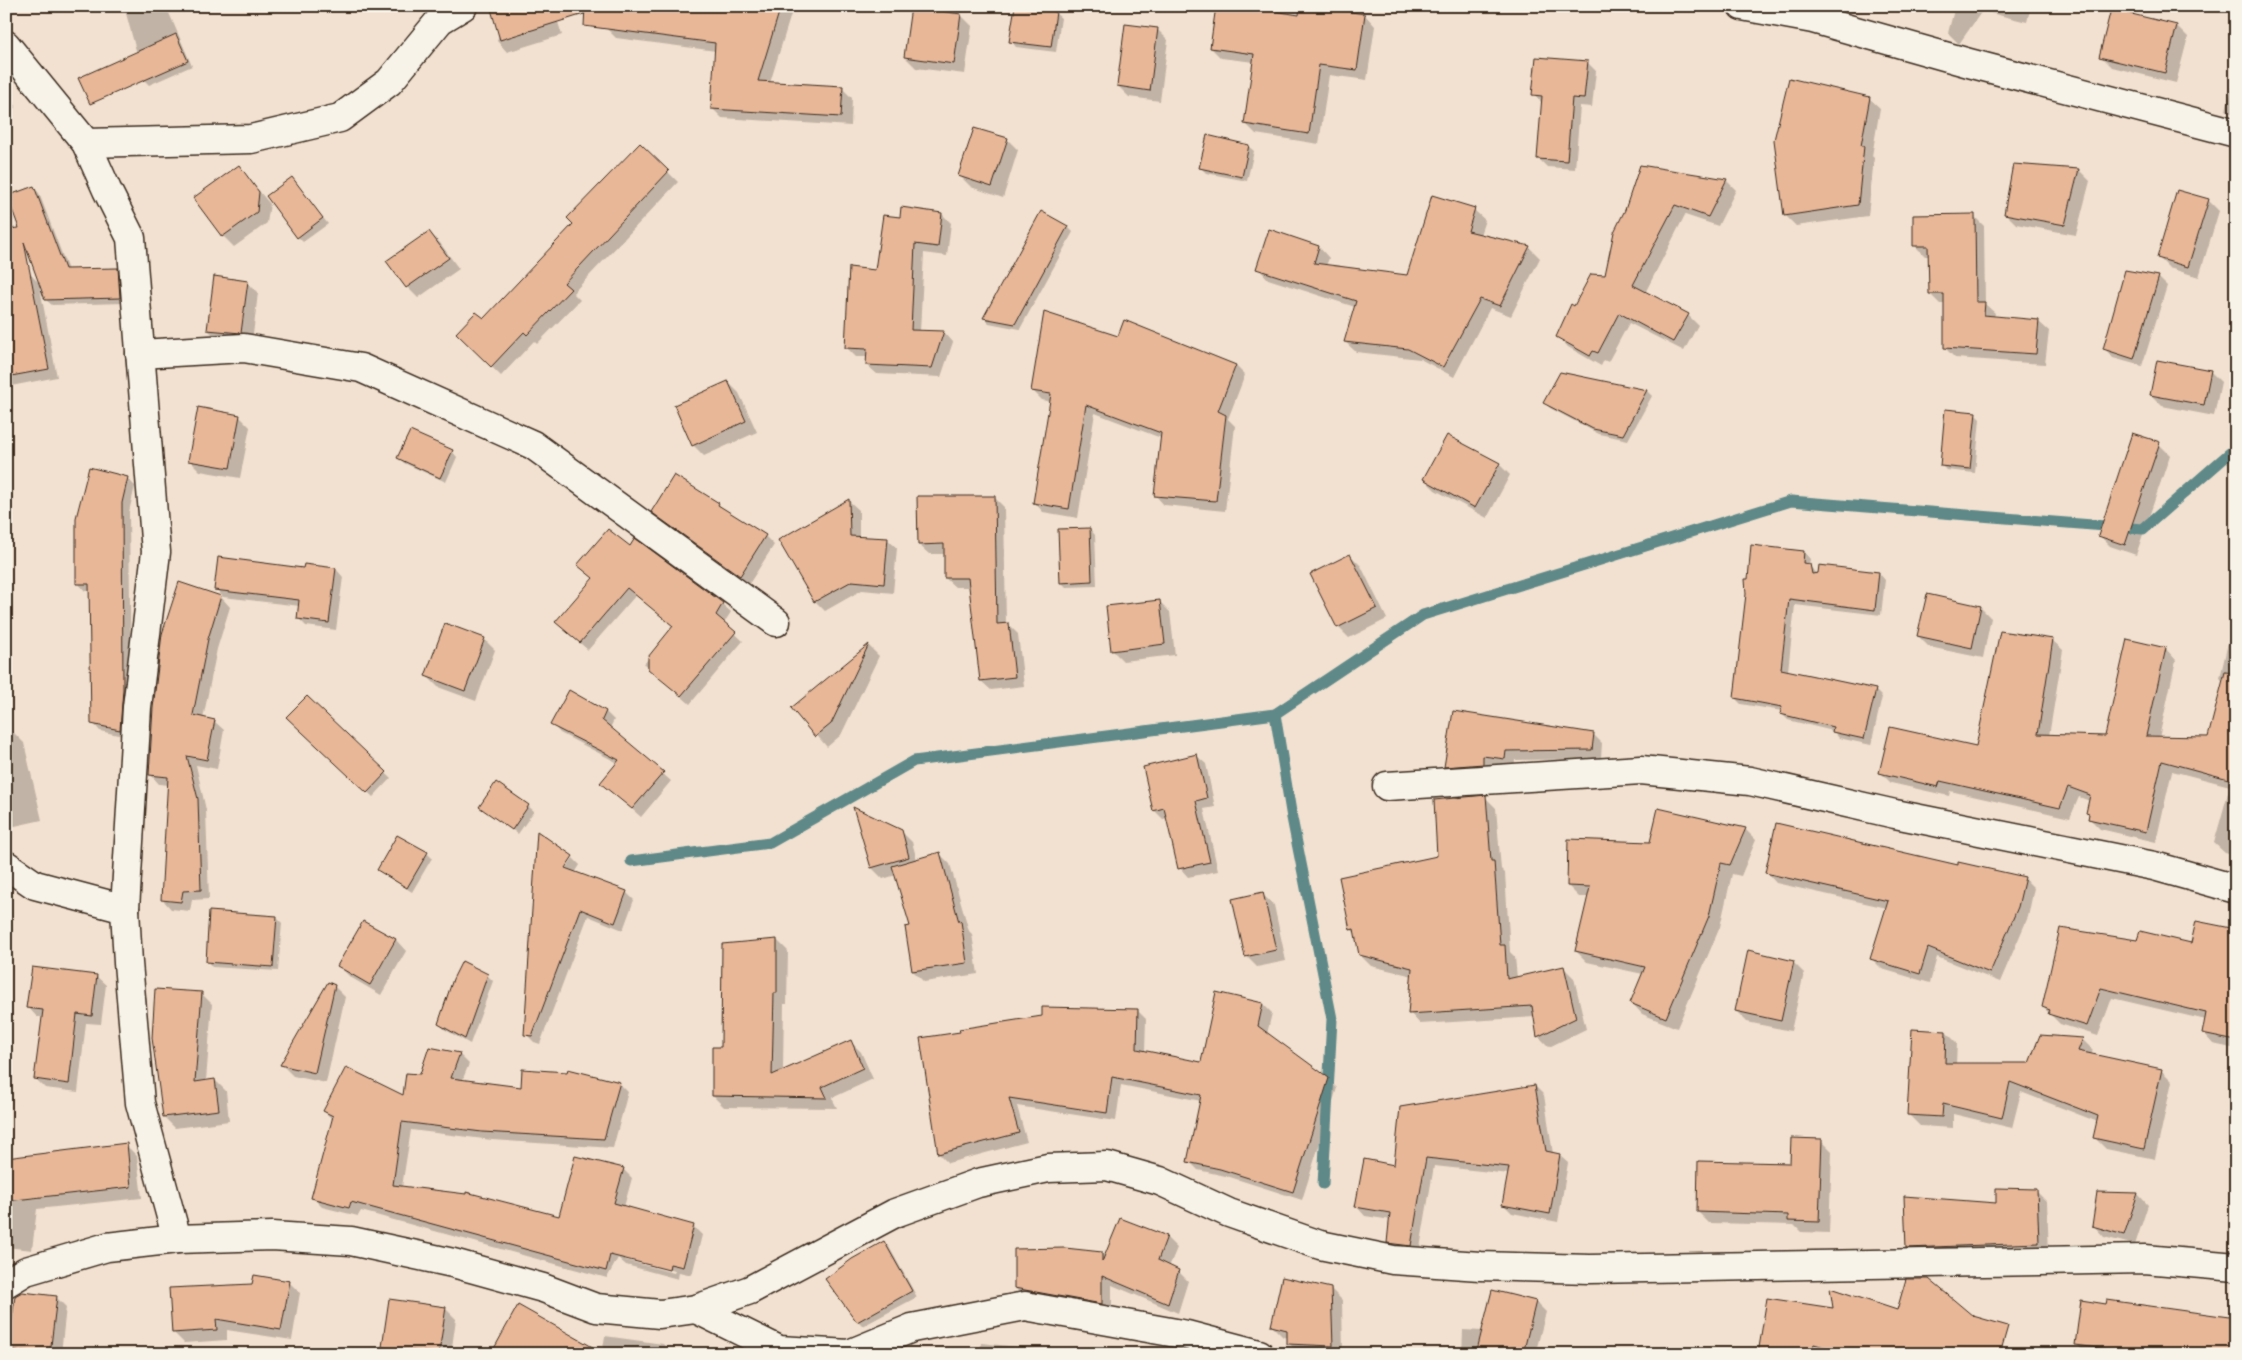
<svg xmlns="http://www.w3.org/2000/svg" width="2242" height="1360" font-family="Itim,sans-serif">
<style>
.shadow{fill:#0003;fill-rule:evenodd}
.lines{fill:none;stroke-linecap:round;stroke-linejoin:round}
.stream{stroke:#5f8988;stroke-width:11}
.building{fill:#e7b798;stroke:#3b2a1e}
.minor-casing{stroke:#3b2a1e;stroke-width:31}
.minor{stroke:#f7f3e8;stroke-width:28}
</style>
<rect width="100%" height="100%" fill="#f2e1d0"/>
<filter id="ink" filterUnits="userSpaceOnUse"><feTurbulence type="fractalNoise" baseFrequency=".02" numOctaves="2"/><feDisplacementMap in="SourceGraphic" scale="10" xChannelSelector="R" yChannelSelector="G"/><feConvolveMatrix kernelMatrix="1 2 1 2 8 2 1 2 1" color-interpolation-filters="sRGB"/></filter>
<g filter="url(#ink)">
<g class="shadow">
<polygon points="124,6 166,6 192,66 149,85 144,80"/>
<polygon points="507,6 553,6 562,35 507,52 497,41"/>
<polygon points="608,6 787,6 792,11 770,83 842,88 852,98 851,126 722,118 712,108 716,51 616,38 606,28"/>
<polygon points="1955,6 2031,6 2027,22 1982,11 1959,44 1948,33"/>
<polygon points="1055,13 1061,18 1056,52 1016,47 1011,41"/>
<polygon points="961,15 972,26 965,74 916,68 905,57"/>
<polygon points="1365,15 1375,26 1367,80 1329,75 1319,144 1256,134 1246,124 1254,62 1221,58 1211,48 1300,16"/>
<polygon points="2177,26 2188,37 2176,83 2112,67 2101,56"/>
<polygon points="1157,29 1168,40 1160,101 1129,97 1118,86"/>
<polygon points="1587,62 1596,71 1592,107 1580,106 1575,169 1547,167 1538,158 1542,103 1534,94"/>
<polygon points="2233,81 2236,82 2236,116 2226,110"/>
<polygon points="6,92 16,107 6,114"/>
<polygon points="1869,98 1880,108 1872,156 1874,158 1868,216 1796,226 1785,215"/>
<polygon points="1007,139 1018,150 1003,198 971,187 960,176"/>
<polygon points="1248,146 1254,151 1247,181 1206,173 1201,168"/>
<polygon points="238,166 270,204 267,223 234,247 223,236"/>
<polygon points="2014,166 2079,170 2090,181 2076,235 2016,224 2005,213"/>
<polygon points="668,172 678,182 573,293 580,300 537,344 534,341 501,376 467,343 484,320"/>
<polygon points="292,179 328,224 303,242 298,237"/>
<polygon points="1726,180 1736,190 1718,226 1685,215 1645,293 1688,315 1698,325 1684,351 1629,323 1608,362 1604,360 1601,366 1568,347 1558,336 1575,307 1606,277 1615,232"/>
<polygon points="34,188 39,193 68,270 117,269 123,275 125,303 52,305 46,300"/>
<polygon points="2208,200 2219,211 2199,277 2169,268 2158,257"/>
<polygon points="1474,210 1485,220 1480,235 1529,247 1540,258 1511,316 1490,308 1454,377 1420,359 1356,352 1345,342 1355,307 1268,279 1258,268 1319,247 1329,258 1326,266 1408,276"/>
<polygon points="1042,213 1068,227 1073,232 1020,329 989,323 984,318"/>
<polygon points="942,214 951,223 947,256 924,253 920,332 944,332 953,342 941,377 877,374 867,365 868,357 856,357 846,347 876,271 901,218"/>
<polygon points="1974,216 1984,226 1985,304 1995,313 1994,317 2039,322 2049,331 2045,364 1955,358 1945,348 1945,304 1940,304 1930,294 1929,256 1925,256 1915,246"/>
<polygon points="429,232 440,243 459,269 418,298 407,287"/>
<polygon points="30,274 39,283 57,377 6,387 6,275"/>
<polygon points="2158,277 2167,286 2142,366 2113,358 2105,349"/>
<polygon points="247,282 258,293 252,343 219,341 208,330"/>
<polygon points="1119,337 1236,366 1245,375 1228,419 1235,426 1225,511 1164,505 1155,495 1161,438 1095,413 1078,518 1043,512 1034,502 1051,402 1042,400 1033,391"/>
<polygon points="2210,371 2221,382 2214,416 2162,406 2151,395"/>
<polygon points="1561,374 1647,391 1652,396 1628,440 1599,434 1550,408 1545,403"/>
<polygon points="728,382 739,393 757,432 704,456 693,445"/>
<polygon points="1975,414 1980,419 1975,473 1946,470 1941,465"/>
<polygon points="239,416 250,427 240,478 200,471 189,460"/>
<polygon points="2159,444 2170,455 2136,555 2110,546 2099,535"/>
<polygon points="452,451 457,457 446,482 404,463 399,458"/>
<polygon points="1499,464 1510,475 1487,518 1435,490 1424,479"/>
<polygon points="127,478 135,486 129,512 131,698 127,737 100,731 93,723 90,591 85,591 78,583"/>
<polygon points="995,498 1004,507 1006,624 1008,624 1018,634 1024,686 991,690 981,681 970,587 955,587 945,578 945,554 929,554 919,545"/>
<polygon points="849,501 859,510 859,537 887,539 897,548 893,593 862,590 825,611 815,601 780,541"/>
<polygon points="718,504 726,511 765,536 774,545 749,584 662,520 653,511"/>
<polygon points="1090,529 1095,535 1097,586 1066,587 1061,582"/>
<polygon points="630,548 722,604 731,612 724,623 743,641 690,704 644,664 674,627 636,595 588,650 565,630 594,579 579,565"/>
<polygon points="1804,552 1810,559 1809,565 1817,575 1879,573 1885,580 1881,615 1795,605 1788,671 1875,690 1882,697 1871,745 1839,738 1833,731 1788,720 1782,714 1782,711 1741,704 1735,698"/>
<polygon points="1350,555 1361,566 1387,619 1349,638 1338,627"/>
<polygon points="305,569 336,569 343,577 336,630 306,626 298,618 300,606 223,597 216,589"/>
<polygon points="180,584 221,597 230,607 217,649 203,719 214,721 224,730 217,769 196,765 206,810 209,899 192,900 190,911 171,909 162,899 169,785 159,784 150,774"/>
<polygon points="2236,594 2236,606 2233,603"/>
<polygon points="1159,601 1170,612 1175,655 1123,661 1112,650"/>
<polygon points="1980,607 1991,618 1983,658 1929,647 1918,636"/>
<polygon points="2236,607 2236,856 2225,853 2214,843 2230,786 2172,771 2156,842 2100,829 2090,819 2090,816 2088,813 2090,801 2079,797 2070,818 1950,791 1949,796 1891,783 1881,773 1976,748 2052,640 2063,650 2049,736 2106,737 2128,640 2166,649 2176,660 2159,738 2209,739 2224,682 2220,678"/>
<polygon points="484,639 495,650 476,701 438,687 427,676"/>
<polygon points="869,646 879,656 841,735 827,747 793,708"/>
<polygon points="569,692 606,712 614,720 610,728 671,781 641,817 602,783 618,763 560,733 552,724"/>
<polygon points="307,698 391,778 373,797 288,717"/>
<polygon points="1454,713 1593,734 1602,743 1601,759 1515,760 1514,768 1491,764 1492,773 1454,775 1445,766"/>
<polygon points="13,732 24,743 42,820 6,828 6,733"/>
<polygon points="1197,756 1206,764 1215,807 1204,809 1218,871 1188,877 1180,868 1168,818 1163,819 1154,810"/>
<polygon points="1485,797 1496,808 1501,869 1505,873 1510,952 1515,957 1517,978 1563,967 1574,978 1586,1029 1549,1047 1538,1036 1535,1017 1420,1024 1410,1013 1413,976 1371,966 1360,955 1356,934 1351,929 1439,857"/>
<polygon points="528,806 534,811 518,834 481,807"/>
<polygon points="1745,829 1756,840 1741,876 1732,874 1720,927 1677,1028 1642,1014 1631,1002 1643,974 1587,962 1576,951 1589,897 1579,897 1568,886 1651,843"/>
<polygon points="901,831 912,842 917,860 939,853 950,864 969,931 972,934 978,974 924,982 913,971 911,927 896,875 883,879 872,868"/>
<polygon points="427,853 432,858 412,892 378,870"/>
<polygon points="573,858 580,865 575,873 626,892 634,900 623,930 588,916 540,1044 534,1042 526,1034 560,872 562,874"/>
<polygon points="1959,866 2024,878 2034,888 2028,917 2000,982 1937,957 1930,983 1882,969 1872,959 1887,908 1776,883 1767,873"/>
<polygon points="1262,894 1274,905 1286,961 1257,967 1246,956"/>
<polygon points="276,917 282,923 278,971 212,967 207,961"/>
<polygon points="364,923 396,940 406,951 381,995 350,977 339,966"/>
<polygon points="2236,930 2236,1049 2213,1044 2203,1033 2206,1020 2112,998 2098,1036 2060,1024 2043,1007 2138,942 2192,944"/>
<polygon points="777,940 788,951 787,1004 784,1004 783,1071 850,1041 861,1052 873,1079 832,1098 837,1108 724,1107 713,1096 723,1049"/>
<polygon points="1793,962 1804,973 1791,1031 1747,1022 1736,1011"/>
<polygon points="487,975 493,981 470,1044 444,1029 439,1023"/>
<polygon points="96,976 106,985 101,1024 86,1023 78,1092 45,1088 36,1079 43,1017 37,1017 28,1007"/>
<polygon points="334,986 345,997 326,1083 293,1076 282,1065"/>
<polygon points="201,993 212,1004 206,1081 215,1080 226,1091 229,1121 175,1128 164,1117"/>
<polygon points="1263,1004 1272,1013 1267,1034 1328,1079 1337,1088 1302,1200 1230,1177 1198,1170 1189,1161 1201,1101 1121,1085 1116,1121 1017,1106 1027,1142 948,1163 939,1154 921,1039 1137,1010 1146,1019 1145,1052 1202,1064"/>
<polygon points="1946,1032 1957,1043 1956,1064 2030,1064 2082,1039 2093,1050 2091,1055 2161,1070 2172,1081 2155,1159 2106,1149 2095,1138 2098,1122 2021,1092 2012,1128 1953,1114 1953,1128 1920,1126 1909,1115"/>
<path d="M 459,1054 L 469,1064 L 462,1081 L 522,1089 L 619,1083 L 628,1092 L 613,1148 L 492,1140 L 411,1130 L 402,1187 L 560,1217 L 623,1169 L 632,1178 L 624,1207 L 693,1226 L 702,1235 L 692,1275 L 679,1272 L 678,1279 L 626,1265 L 618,1258 L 607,1278 L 361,1211 L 358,1216 L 322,1207 L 313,1198 L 333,1120 L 324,1111 L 404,1097 L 420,1076 ZM 625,1258 L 675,1271 L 674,1273 L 625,1260 Z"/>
<polygon points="1535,1086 1544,1095 1553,1154 1559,1155 1568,1163 1558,1222 1512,1213 1504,1205 1509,1174 1434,1166 1419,1254 1397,1251 1389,1242 1391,1220 1365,1216 1357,1207 1396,1166"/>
<polygon points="1821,1140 1832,1151 1829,1233 1801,1232 1794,1225 1709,1223 1698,1212 1791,1165"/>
<polygon points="126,1145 137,1156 142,1198 37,1209 32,1250 6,1247 6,1156 18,1158"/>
<polygon points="2036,1191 2047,1202 2049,1253 1918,1258 1907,1247 1997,1204"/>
<polygon points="2098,1193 2138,1194 2148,1205 2135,1245 2104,1237 2093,1225"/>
<polygon points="1121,1220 1167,1238 1177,1248 1169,1267 1178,1271 1188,1281 1178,1313 1112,1285 1112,1314 1025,1298 1015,1288 1102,1253 1106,1257"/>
<polygon points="884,1242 889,1247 917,1297 863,1326 858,1321"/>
<polygon points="289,1282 300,1293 292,1340 227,1330 227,1340 184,1343 173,1332"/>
<polygon points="1331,1289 1342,1300 1343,1354 1299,1354 1289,1343 1289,1338 1283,1337 1272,1326"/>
<polygon points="17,1296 56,1297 66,1307 61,1354 9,1354"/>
<polygon points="1768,1299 1963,1354 1759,1354"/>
<polygon points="1536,1302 1546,1312 1536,1351 1546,1354 1462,1354 1463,1330 1483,1331"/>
<polygon points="445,1308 456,1319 451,1354 391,1354 384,1346"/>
<polygon points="605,1336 663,1344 669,1350 689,1354 602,1354"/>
<polygon points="981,1343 1083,1354 980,1354"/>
<polygon points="2076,1344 2236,1354 2086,1354"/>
</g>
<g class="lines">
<g class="stream">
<polyline points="1275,714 1292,818 1332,1019 1323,1184"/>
<polyline points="631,861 770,843 914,761 1275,714 1423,615 1791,501 2143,529 2231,452 2236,453"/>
</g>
</g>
<g class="building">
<polygon points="490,6 583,6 584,14 500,40"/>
<polygon points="585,6 781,6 758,81 843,86 841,117 711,109 715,43 584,26"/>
<polygon points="1015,6 1056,12 1051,47 1009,42"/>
<polygon points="1216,6 1243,6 1299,15 1300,6 1310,6 1365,14 1357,70 1319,65 1309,134 1244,124 1254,54 1210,48"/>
<polygon points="911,7 961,14 954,64 904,57"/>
<polygon points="2111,9 2177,25 2165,73 2099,57"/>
<polygon points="1125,24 1158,28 1150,91 1117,86"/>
<polygon points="176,34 188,61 90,104 78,78"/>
<polygon points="1536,57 1588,61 1584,99 1572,98 1567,161 1537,159 1542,96 1532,95"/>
<polygon points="1789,78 1870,97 1861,146 1864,146 1858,205 1784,216 1774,140"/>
<polygon points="974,128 1008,138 992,187 958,176"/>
<polygon points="1207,135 1249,145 1242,177 1199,168"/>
<polygon points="640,143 669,171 564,283 571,289 527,335 524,332 491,367 456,333 476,312 484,318 573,224 567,218"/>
<polygon points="2013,164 2079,169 2065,225 2004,214"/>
<polygon points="239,165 259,192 257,212 222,237 193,198"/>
<polygon points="1640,165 1727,179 1708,217 1675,205 1633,285 1689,314 1673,342 1619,313 1598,353 1593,351 1590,356 1556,337 1571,304 1574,306 1591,274 1605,275 1614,232 1625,210"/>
<polygon points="292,177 323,218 297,238 266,196"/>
<polygon points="34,186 65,269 118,268 120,298 45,300 24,242 49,369 6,377 6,229 19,228 7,196"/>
<polygon points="2177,190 2209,199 2188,267 2157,258"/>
<polygon points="1432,195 1475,208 1468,231 1530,246 1500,306 1480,299 1443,367 1408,349 1344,342 1356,301 1256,269 1269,229 1319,246 1314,263 1407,275"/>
<polygon points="901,207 942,213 938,247 915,244 911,330 944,331 932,368 866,365 867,349 845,348 849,267 875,270 883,215 900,217"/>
<polygon points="1041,211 1068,226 1015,324 983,318"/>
<polygon points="1975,214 1976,302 1985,302 1984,315 2039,320 2036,354 1944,348 1944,294 1929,294 1928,246 1913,246 1913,215"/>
<polygon points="429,231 449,258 406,288 386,261"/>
<polygon points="2125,270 2159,276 2134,359 2103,349"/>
<polygon points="214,276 248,281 241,333 207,330"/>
<polygon points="1044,312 1118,336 1124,320 1236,365 1218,411 1226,415 1216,501 1154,496 1161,433 1086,405 1069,509 1033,503 1051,394 1031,391"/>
<polygon points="2157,360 2211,370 2204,405 2150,395"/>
<polygon points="1560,372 1647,390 1623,435 1593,429 1543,403"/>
<polygon points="728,381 746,421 692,446 674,405"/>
<polygon points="198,407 240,415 230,468 188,461"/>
<polygon points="1945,409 1976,412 1970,469 1940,466"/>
<polygon points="410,431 453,450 440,478 397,458"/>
<polygon points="2132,433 2160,442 2125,545 2098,536"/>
<polygon points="1447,435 1500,463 1475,508 1423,479"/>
<polygon points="89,467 128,477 122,503 123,689 120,730 91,724 89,584 76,584 76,518"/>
<polygon points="674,475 719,503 718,505 766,535 740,576 651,512"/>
<polygon points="917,496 995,496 997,624 1009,623 1015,677 980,681 968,578 944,578 944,544 918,545"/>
<polygon points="849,499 850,536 888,538 884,584 852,581 814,602 778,540"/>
<polygon points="1090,528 1092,581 1060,583 1058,529"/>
<polygon points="608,529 630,546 635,538 723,603 716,615 736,632 681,696 648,669 648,657 673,626 627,588 580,643 555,622 593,578 577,565"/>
<polygon points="1751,545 1804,551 1803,563 1810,564 1812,574 1818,573 1819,565 1879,572 1875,610 1789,599 1781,669 1876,689 1864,739 1832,732 1833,727 1780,714 1782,707 1734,698 1746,594 1745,579 1748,579"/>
<polygon points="1350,554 1377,608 1337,628 1310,574"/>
<polygon points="218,557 303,568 304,564 336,568 329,623 297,619 299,600 214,590"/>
<polygon points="179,582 221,596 208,639 193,715 215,720 207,760 187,756 198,799 201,890 183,891 181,902 161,900 168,777 149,775 153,708 162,634"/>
<polygon points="1927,594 1981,606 1972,648 1917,636"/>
<polygon points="1160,600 1165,644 1111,651 1106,606"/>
<polygon points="445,623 485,638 465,691 425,676"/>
<polygon points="2000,631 2053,639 2038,734 2105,736 2127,639 2166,648 2146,736 2208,737 2225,672 2236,673 2236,781 2162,761 2146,832 2088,819 2089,814 2086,813 2090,795 2068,787 2060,808 1940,781 1938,787 1879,773 1890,727 1976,746"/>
<polygon points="869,644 831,724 815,737 791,708"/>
<polygon points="569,690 606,711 602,720 664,772 632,809 600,783 619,760 550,725"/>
<polygon points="307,696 387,772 367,793 286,717"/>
<polygon points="1453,711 1594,733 1592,750 1506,751 1505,759 1483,756 1483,764 1444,767"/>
<polygon points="1197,754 1207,798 1196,801 1210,862 1178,869 1164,808 1153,811 1143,767"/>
<polygon points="496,782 529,805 512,830 479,807"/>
<polygon points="1486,795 1491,861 1494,861 1500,945 1505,945 1507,979 1564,966 1576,1018 1537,1037 1532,1006 1408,1014 1412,968 1359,955 1354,929 1350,930 1339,877 1437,856 1434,800"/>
<polygon points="853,807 902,830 909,857 871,868"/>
<polygon points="1658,808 1746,828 1730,865 1721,863 1709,916 1666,1018 1630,1003 1645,967 1575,951 1590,887 1567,886 1568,839 1650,842"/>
<polygon points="1776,823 1958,865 1958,862 2025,877 2018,907 1990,973 1928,948 1920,974 1870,959 1888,901 1765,873"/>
<polygon points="537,831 573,856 565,868 627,891 615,923 580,909 532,1036 524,1035"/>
<polygon points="397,835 428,852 407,888 377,870"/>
<polygon points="940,852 959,922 961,921 967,963 912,971 905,927 910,926 892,866"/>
<polygon points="1263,892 1276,950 1245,957 1232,899"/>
<polygon points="209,911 277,916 273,967 206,962"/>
<polygon points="363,921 396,939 370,985 337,966"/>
<polygon points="2196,921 2236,929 2236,1041 2202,1034 2206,1013 2101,988 2087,1026 2048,1014 2050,1010 2042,1007 2060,928 2137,940 2140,931 2191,943"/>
<polygon points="777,939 777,993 774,993 772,1075 851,1040 863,1068 822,1087 827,1098 712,1096 712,1047 721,1047 722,944"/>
<polygon points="1748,950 1794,961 1781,1021 1735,1011"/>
<polygon points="462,961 488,974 465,1039 438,1024 453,979"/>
<polygon points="32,967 97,975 92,1016 77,1014 69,1084 34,1079 43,1010 26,1008"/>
<polygon points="328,982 335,985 315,1073 280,1065"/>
<polygon points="155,989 202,992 195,1082 215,1079 219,1110 163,1117 152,1038"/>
<polygon points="1216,992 1263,1003 1258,1026 1329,1078 1293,1192 1220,1169 1187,1162 1201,1095 1112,1077 1107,1113 1009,1098 1019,1133 938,1154 920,1038 960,1032 959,1029 1042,1016 1042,1007 1138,1009 1137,1049 1201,1062"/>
<polygon points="1912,1029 1946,1031 1945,1063 2029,1063 2040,1035 2083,1038 2078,1051 2162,1069 2144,1149 2093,1138 2098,1116 2010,1082 2002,1118 1943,1104 1942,1117 1907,1115"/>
<polygon points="429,1047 460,1053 451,1078 521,1087 522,1069 567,1072 568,1069 620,1082 604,1139 482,1132 402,1122 393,1185 466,1194 466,1192 559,1216 575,1156 624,1168 614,1203 694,1225 683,1267 670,1264 669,1270 610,1255 606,1271 351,1202 349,1208 311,1198 333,1116 323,1111 346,1067 403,1095 406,1073 420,1074"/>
<polygon points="1535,1085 1546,1151 1560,1154 1550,1214 1502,1205 1509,1167 1426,1158 1411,1246 1387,1243 1390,1213 1355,1207 1364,1159 1394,1165 1400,1107"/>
<polygon points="1791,1138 1822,1139 1819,1222 1788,1221 1788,1215 1697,1212 1698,1161 1790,1163"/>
<polygon points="127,1143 131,1187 6,1201 6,1158"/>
<polygon points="1996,1188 2037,1189 2039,1243 1906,1248 1904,1196 1996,1203"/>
<polygon points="2097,1192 2138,1193 2124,1235 2092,1226"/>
<polygon points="1120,1218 1167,1236 1158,1260 1179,1270 1168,1304 1102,1276 1102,1304 1014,1288 1014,1249 1065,1248 1102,1252 1102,1262"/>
<polygon points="884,1241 912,1291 857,1322 825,1279 852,1259"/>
<polygon points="254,1275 290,1281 281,1330 216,1319 217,1330 172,1333 169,1288 252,1284"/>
<polygon points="1282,1277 1331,1288 1333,1346 1287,1344 1287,1330 1271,1326"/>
<polygon points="1906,1279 1929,1279 1973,1316 2008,1326 2000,1354 1849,1354 1814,1344 1811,1354 1758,1354 1767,1298 1833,1308 1830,1288 1897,1310"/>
<polygon points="1492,1290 1536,1301 1523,1354 1476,1354"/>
<polygon points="22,1292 57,1296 50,1354 8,1349 15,1296"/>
<polygon points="389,1299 446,1307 439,1353 382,1347"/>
<polygon points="2081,1300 2106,1304 2107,1300 2236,1318 2236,1354 2146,1354 2075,1345"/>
<polygon points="518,1305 605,1354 491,1354"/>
</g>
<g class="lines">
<g class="minor-casing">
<g id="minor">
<polyline points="1742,6 1813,19 1969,63 2236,133"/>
<polyline points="6,45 86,143 107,190 131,238 156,552 137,707 125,909 128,963 140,1103 177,1239"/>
<polyline points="86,143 251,139 340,118 389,82 440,20 463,6"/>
<polyline points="140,354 244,348 361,368 533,445 776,622"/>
<polyline points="1387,786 1641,770 1750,781 1895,814 2154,866 2236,889"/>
<polyline points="6,865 35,885 125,909"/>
<polyline points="6,1283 26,1271 107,1247 177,1239 272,1236 351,1241 453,1263 543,1288 596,1308 660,1314 696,1309 750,1290 895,1213 978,1183 1048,1168 1107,1166 1160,1181 1229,1213 1320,1245 1393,1260 1480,1266 1590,1269 2145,1259 2236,1267"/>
<polyline points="696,1309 779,1350 849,1354 912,1328 1025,1306 1187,1335 1259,1354"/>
</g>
</g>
<use href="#minor" class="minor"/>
</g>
</g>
<rect width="2242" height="1360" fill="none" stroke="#f7f3e8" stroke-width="25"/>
<rect x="12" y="12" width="2217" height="1335" fill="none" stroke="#3b2a1e" stroke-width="2" filter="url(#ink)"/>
</svg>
